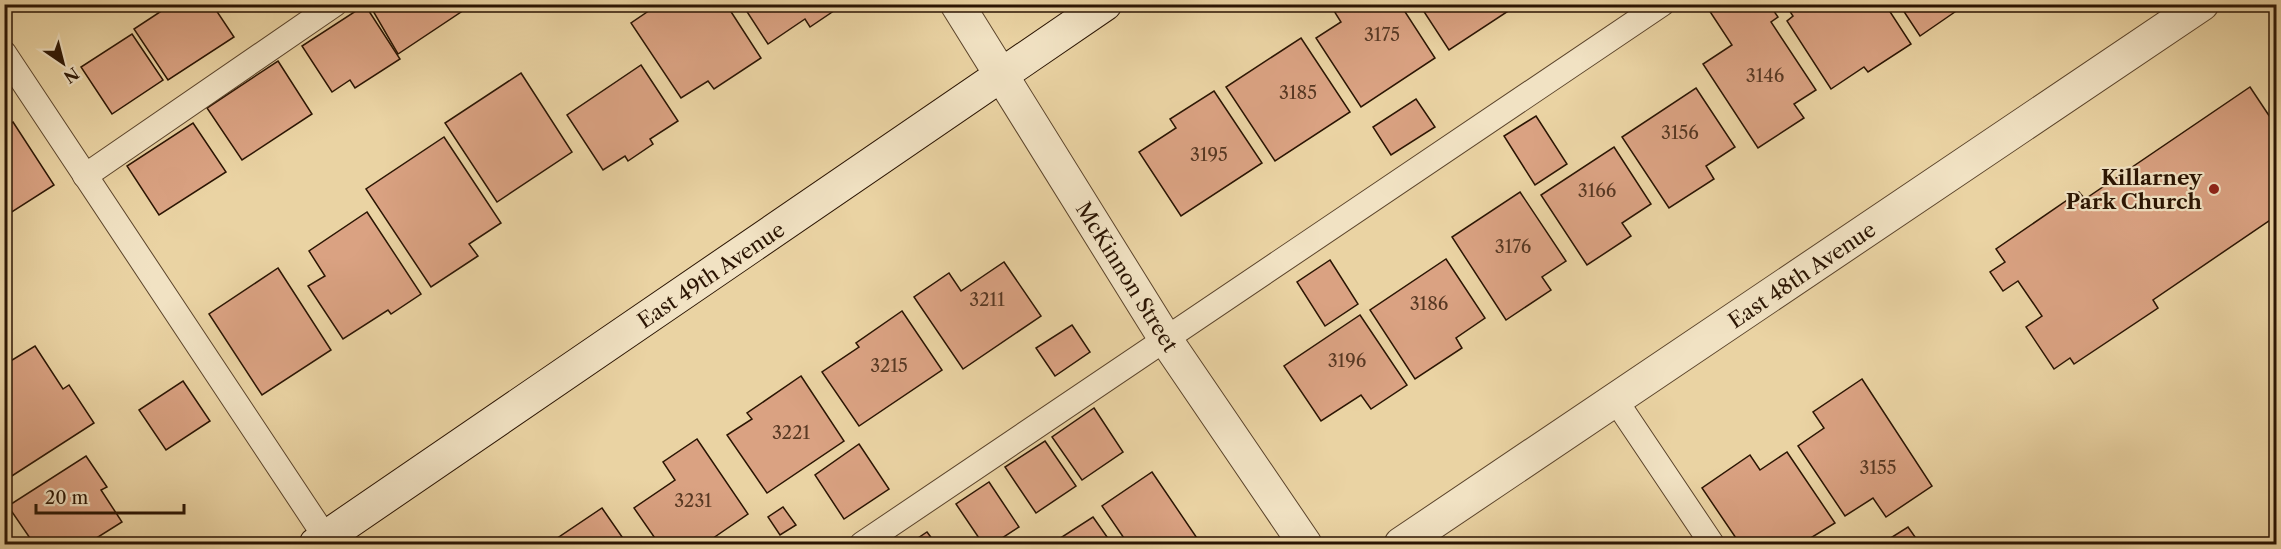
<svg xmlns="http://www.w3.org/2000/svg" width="2281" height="549" font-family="'Libre Caslon Text',serif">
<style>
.building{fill:#daa282;stroke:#2b1503;stroke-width:1.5}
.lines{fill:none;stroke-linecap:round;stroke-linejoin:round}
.lane-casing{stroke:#5b442b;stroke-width:26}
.street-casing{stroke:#5b442b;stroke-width:35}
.secondary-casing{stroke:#2b1503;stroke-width:35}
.lane{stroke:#f1e2c3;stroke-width:24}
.street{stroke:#f1e2c3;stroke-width:33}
.secondary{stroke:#f1e2c3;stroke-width:33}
.poi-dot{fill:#8f2418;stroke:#f1e2c3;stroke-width:2}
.labels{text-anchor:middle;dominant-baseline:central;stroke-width:4.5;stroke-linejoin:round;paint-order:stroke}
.number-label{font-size:18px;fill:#573823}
.poi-label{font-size:21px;font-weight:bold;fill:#2b1503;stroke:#f1e2c3;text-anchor:end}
.street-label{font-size:21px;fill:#2b1503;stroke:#f1e2c3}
</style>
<rect width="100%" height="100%" fill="#ead3a3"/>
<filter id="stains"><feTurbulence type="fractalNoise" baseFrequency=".00333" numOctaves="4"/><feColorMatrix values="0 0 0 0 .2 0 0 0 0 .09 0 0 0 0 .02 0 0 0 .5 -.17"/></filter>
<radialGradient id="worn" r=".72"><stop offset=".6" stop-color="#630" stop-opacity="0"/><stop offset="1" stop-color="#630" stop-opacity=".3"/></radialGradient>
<g class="building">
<polygon points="172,4 212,4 234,37 168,80 134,29"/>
<polygon points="369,4 473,4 398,54"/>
<polygon points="726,4 761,58 714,89 708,81 681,98 631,23 659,4"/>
<polygon points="742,4 844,4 810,27 805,19 768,44"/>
<polygon points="1343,4 1400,4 1435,58 1361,107 1316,38 1341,22 1334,11"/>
<polygon points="1419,4 1519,4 1449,50"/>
<polygon points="1705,4 1769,4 1778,17 1771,22 1816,90 1794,104 1804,118 1758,148 1703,64 1732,45"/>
<polygon points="1785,4 1885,4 1911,44 1868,72 1864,67 1831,89 1787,21 1793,16"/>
<polygon points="1899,4 1964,4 1965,5 1920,36"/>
<polygon points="365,5 400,59 355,88 350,80 332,92 302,46"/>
<polygon points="132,34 163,80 112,114 81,67"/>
<polygon points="1301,38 1350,112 1275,161 1226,87"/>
<polygon points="278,61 312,114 242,160 207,108"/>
<polygon points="641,65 678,121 650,139 653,144 628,161 625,156 603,170 567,115"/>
<polygon points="521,73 572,152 497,202 445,123"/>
<polygon points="2250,87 2276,126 2276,216 2153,300 2158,308 2074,364 2070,358 2054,369 2026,327 2042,316 2018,281 2003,291 1990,272 2005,262 1996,249 2079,192 2085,199"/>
<polygon points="1696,88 1735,147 1706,166 1714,179 1669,208 1622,137"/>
<polygon points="1214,91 1262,163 1181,216 1139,152 1176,128 1170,119"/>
<polygon points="1416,99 1435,127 1391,155 1373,127"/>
<polygon points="1536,116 1567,164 1535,185 1504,136"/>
<polygon points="13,122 54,185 4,217 4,128"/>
<polygon points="193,123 226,172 159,215 127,166"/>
<polygon points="444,137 501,223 469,244 478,256 431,287 366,189"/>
<polygon points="1614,147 1651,204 1622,223 1631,236 1587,265 1541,195"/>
<polygon points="1520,192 1566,261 1542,277 1551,290 1506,320 1452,237"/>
<polygon points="367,212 421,294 391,314 388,310 343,339 308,286 325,276 309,251"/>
<polygon points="1446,259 1485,318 1456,338 1462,348 1415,379 1370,310"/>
<polygon points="1330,260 1358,304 1325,326 1297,282"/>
<polygon points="1004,262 1041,316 963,369 914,297 949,273 961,291"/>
<polygon points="278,268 331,350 262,395 209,314"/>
<polygon points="902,311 942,370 859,426 822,372 859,347 856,343"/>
<polygon points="1360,315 1407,385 1371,409 1361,395 1321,421 1284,366"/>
<polygon points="1072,325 1090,352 1055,376 1036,348"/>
<polygon points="35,346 63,389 69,385 94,423 4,481 4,365"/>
<polygon points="801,376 844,441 767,493 727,435 752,419 747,413"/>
<polygon points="1862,379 1932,486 1886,517 1873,498 1845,516 1798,446 1824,428 1813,412"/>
<polygon points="183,381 210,421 166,450 139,410"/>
<polygon points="1094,408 1123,452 1082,480 1052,437"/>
<polygon points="697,439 748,514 706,543 707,544 659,544 634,508 675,480 663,462"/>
<polygon points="1045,441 1076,486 1036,513 1005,467"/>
<polygon points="859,444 889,489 844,519 815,475"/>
<polygon points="1787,452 1835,523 1801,544 1740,544 1702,488 1750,455 1760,470"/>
<polygon points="86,456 107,487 101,490 122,522 87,544 34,544 8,506"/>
<polygon points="1152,472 1201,544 1128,544 1102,506"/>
<polygon points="989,482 1019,527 993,544 983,544 956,504"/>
<polygon points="783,507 796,525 780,535 768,517"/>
<polygon points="602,508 627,544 557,544 559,543 556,539"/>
<polygon points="1093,517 1112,544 1051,544"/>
<polygon points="1908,527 1920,544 1881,544"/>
<polygon points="927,532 936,544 909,544"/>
</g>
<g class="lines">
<g class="lane-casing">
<g id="lane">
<polyline points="4,53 326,538"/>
<polyline points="85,176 335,4"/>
<polyline points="1616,401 1712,544"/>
<polyline points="862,544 1662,4"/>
</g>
</g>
<g class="street-casing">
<g id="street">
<polyline points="957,4 1166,340 1305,544"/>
<polyline points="1401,544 2202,4"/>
</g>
</g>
<g class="secondary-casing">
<polyline id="secondary" points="316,544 1105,4"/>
</g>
<use href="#lane" class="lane"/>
<use href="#street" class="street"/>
<use href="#secondary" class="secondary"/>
</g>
<circle class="poi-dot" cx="2214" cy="189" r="6"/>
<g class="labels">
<g class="number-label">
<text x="1382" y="35">3175</text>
<text x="1765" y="76">3146</text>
<text x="1298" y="93">3185</text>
<text x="1680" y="133">3156</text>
<text x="1209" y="155">3195</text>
<text x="1597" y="191">3166</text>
<text x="1513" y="247">3176</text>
<text x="987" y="300">3211</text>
<text x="1429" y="304">3186</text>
<text x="1347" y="361">3196</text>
<text x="889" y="366">3215</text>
<text x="791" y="433">3221</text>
<text x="1878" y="468">3155</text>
<text x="693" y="501">3231</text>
</g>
<g class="poi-label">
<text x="2202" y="177">Killarney<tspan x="2202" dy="24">Park Church</tspan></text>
</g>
<g class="street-label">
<text transform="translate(711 275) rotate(-34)">East 49th Avenue</text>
<text transform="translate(1802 275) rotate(-34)">East 48th Avenue</text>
<text transform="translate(1127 277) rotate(58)">McKinnon Street</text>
</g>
</g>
<rect width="2281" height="549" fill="none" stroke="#ead3a3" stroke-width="24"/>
<rect x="6" y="6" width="2269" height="537" fill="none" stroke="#2b1503" stroke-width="3"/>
<rect x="12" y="12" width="2257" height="525" fill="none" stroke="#2b1503" stroke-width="1.5"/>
<g transform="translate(63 63) rotate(145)" stroke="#f1e2c3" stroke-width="4.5" paint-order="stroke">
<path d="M0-4.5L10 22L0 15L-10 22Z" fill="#2b1503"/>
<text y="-9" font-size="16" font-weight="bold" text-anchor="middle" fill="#2b1503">N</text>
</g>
<path d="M36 504v9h148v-9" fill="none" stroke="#2b1503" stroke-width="3"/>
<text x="45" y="504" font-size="18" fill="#2b1503" stroke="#f1e2c3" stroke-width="4.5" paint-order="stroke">20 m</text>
<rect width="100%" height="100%" filter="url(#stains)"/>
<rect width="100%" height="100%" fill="url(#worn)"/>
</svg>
